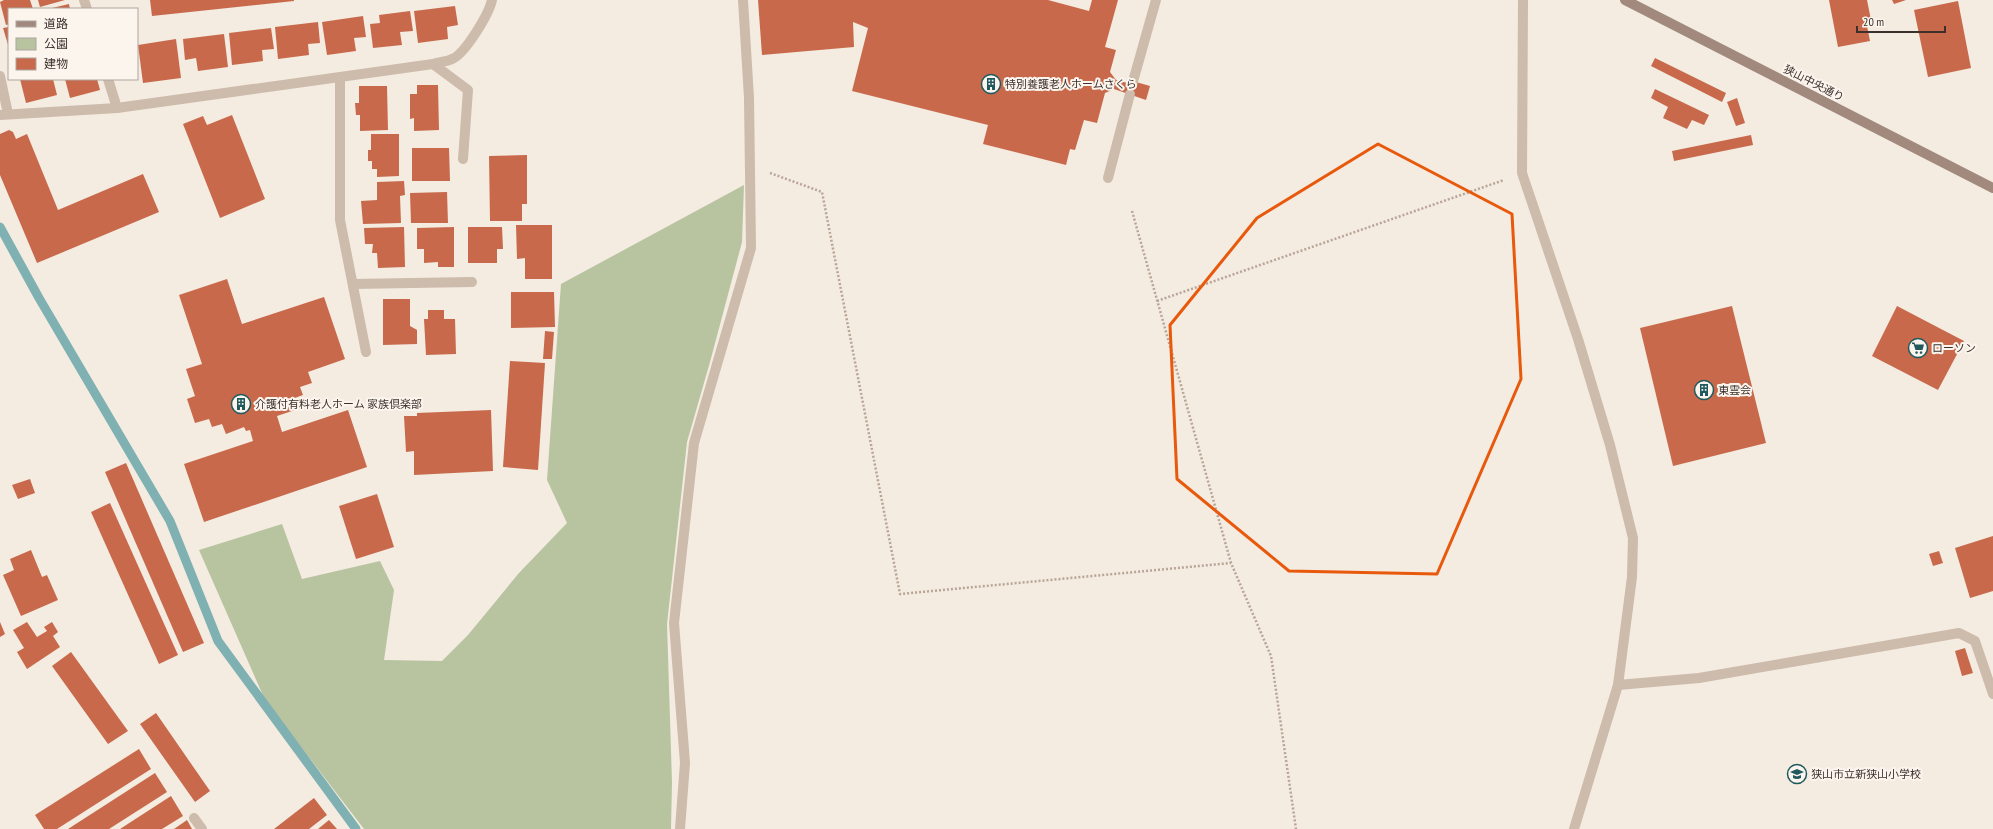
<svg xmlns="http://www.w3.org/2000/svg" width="1993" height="829" font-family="'PT Sans Narrow','Noto Sans JP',sans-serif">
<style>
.green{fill:#b8c4a0}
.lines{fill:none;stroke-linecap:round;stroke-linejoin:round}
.stream{stroke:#7fb0b2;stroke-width:9}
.building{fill:#c8694b}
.path{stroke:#b9a596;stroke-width:2.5;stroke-dasharray:2 2;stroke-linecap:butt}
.lane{stroke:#cdbbac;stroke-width:10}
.street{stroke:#cdbbac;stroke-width:10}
.secondary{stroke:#a18a7d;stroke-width:10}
.marked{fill:none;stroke:#e8590c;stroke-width:3;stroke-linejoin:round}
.labels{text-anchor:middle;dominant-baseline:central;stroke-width:4;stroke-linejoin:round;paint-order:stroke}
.street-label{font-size:11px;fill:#3b302b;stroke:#fbf5ee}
.poi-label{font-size:11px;fill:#3b302b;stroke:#fbf5ee;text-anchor:start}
</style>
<rect width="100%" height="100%" fill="#f4ebe1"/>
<polygon class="green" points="744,185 742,242 710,362 687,442 667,624 672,782 671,829 364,829 265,700 199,550 282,524 302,579 380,561 394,590 384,660 442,661 468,635 519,573 567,523 547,480 561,284"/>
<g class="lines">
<polyline class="stream" points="0,227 39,298 170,521 218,641 356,829"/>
</g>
<g class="building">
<polygon points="4,0 30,0 33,9 9,9 9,24 6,25 0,2"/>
<polygon points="38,0 65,0 40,7"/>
<polygon points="150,0 294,0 294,1 152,16"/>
<polygon points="758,0 1048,0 1089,11 1092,0 1118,0 1105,47 1116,50 1110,72 1116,80 1135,85 1136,82 1150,86 1146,100 1114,89 1105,93 1097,123 1084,120 1075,150 1070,149 1066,165 983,144 988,125 852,91 868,28 853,22 854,47 762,55"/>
<polygon points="1829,0 1867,0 1871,20 1866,21 1870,41 1838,47"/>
<polygon points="1892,0 1906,0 1894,4"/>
<polygon points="1958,1 1971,68 1928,77 1914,10"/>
<polygon points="69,4 70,9 53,9 52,8"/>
<polygon points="455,6 458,25 447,27 448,39 418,43 414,11"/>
<polygon points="410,11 413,31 400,32 402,45 373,48 370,24 380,23 379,15"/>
<polygon points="363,16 366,37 354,38 356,51 327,55 322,22"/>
<polygon points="318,22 320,43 308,44 309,55 278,59 275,27"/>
<polygon points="9,27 9,48 3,28"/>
<polygon points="271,28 274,49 262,50 263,61 232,65 229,33"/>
<polygon points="224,34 228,67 198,71 196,58 185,60 183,39"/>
<polygon points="176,39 181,78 143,83 138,45"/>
<polygon points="1655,58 1726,93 1722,102 1651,66"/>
<polygon points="20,79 53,79 57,95 26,103"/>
<polygon points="65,79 97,79 100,90 70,98"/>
<polygon points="417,85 438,85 439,130 414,131 414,118 410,119 410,94 417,94"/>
<polygon points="359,86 387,86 388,130 360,131 360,115 356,115 355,103 359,103"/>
<polygon points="1655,89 1709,115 1704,125 1692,120 1687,129 1663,118 1668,107 1651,98"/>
<polygon points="1737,98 1745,123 1736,126 1727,102"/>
<polygon points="232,115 265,199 220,218 183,124 203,116 207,125"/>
<polygon points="9,130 13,132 16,139 27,134 58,210 143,174 159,212 37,263 0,175 0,134"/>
<polygon points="371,134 399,134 399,176 377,177 377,169 372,169 372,161 368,161 368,150 371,150"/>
<polygon points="1751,135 1753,145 1674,161 1672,151"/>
<polygon points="412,148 449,148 450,181 412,181"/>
<polygon points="527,155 527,204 522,204 522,221 490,221 489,156"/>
<polygon points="404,181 405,195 400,196 401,223 363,224 361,201 377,200 377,182"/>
<polygon points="447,192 448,223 411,223 410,193"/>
<polygon points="516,225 552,225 552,279 525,279 525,258 517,259"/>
<polygon points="404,227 405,267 378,268 377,253 372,253 373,244 365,244 364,228"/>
<polygon points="454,227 454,267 438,267 438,262 424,263 424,249 417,249 417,228"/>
<polygon points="468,227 502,227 503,249 497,249 497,263 468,263"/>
<polygon points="227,279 242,324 324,297 345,359 308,372 312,383 300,387 303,395 292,399 295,410 277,416 282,432 348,410 367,467 204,522 184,464 253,441 250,430 246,431 244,427 226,434 222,424 212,427 209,419 195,423 187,399 195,396 186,369 202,364 179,295"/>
<polygon points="511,292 554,292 555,327 511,328"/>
<polygon points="383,299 410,299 410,326 417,330 417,344 383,345"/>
<polygon points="1732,306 1766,443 1673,466 1640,328"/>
<polygon points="1897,306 1964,341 1938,390 1872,356"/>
<polygon points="428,310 444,310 444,319 455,319 456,354 426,355 424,319 428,319"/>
<polygon points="545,331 554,332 552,359 543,359"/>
<polygon points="510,361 545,363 538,470 503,467"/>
<polygon points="491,410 493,471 414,475 414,451 406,452 404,416 417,416 417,413"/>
<polygon points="126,463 204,643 183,652 105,472"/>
<polygon points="30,479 35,493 18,499 12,485"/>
<polygon points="377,494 394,547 356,559 339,506"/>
<polygon points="110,503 178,655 159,664 91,512"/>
<polygon points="1993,536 1993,591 1970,598 1955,548"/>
<polygon points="31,550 42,577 47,575 58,600 21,616 3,575 14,570 10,559"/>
<polygon points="1939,551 1943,563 1933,566 1929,554"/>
<polygon points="0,622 5,634 0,637"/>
<polygon points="27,622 37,637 47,631 44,627 52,622 58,632 53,636 60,647 27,669 17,652 24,648 13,630"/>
<polygon points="1965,648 1973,673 1962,676 1955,651"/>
<polygon points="71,652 128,731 108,744 52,666"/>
<polygon points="156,713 210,791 195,802 140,724"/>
<polygon points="139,749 151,769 57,829 44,829 35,815"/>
<polygon points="155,773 167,792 109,829 68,829"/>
<polygon points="171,796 183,816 162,829 120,829"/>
<polygon points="314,798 327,815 309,829 274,829"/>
<polygon points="187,820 192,829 174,829"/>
<polygon points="329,820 337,829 318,829"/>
</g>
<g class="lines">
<g class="path">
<polyline points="770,173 822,192 900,594 1231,563"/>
<polyline points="1132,211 1231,563 1271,656 1296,829"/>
<polyline points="1157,301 1504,180"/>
</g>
<g class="lane">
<polyline points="433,64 468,90 463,159"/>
<polyline points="1132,85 1156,0"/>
<polyline points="1108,178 1130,94"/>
<polyline points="353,284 472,282"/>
<polyline points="194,818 202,829"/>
</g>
<g class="street">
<polyline points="84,0 87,9"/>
<polyline points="1523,0 1522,173 1578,339 1610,445 1633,538 1632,577 1618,685 1574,829"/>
<polyline points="0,76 8,114"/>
<polyline points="340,77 340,220 366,352"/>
<polyline points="108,79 117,108"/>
<path d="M 0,115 L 117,108 L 433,64 C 439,62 446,62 452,59 C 465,54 489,14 492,0"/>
<polyline points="1618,685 1699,678 1959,633 1975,641 1993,694"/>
<polyline points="680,829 685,763 674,623 694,443 751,248 749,98 743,0"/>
</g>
<polyline class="secondary" points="1625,0 1993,188"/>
</g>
<path class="marked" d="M 1378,144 L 1512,214 L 1521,379 L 1437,574 L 1289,571 L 1177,479 L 1170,325 L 1257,218 Z"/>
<defs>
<g id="building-ring" transform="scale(1)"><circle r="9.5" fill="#fbf5ee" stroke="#1f5a5e" stroke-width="1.5"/><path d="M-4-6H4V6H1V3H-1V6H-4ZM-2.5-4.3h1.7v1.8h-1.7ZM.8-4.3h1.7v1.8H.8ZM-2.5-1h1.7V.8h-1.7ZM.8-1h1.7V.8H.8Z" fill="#1f5a5e"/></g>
<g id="supermarket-ring" transform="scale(1)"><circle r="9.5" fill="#fbf5ee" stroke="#1f5a5e" stroke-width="1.5"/><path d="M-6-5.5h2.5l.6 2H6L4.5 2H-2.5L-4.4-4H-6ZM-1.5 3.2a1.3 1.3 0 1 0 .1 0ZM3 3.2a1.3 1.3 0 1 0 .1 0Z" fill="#1f5a5e"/></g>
<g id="school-ring" transform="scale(1)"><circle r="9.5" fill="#fbf5ee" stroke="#1f5a5e" stroke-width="1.5"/><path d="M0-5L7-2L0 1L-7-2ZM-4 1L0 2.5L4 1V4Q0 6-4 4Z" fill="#1f5a5e"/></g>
</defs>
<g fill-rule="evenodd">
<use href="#building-ring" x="991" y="84"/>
<use href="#supermarket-ring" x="1918" y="348"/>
<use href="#building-ring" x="1704" y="390"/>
<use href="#building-ring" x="241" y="404"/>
<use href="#school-ring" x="1797" y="774"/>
</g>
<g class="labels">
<g class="street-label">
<text transform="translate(1814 83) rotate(27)">狭山中央通り</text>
</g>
<g class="poi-label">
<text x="1005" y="84">特別養護老人ホームさくら</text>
<text x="1932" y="348">ローソン</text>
<text x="1718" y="390">東雲会</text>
<text x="255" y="404">介護付有料老人ホーム 家族倶楽部</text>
<text x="1811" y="774">狭山市立新狭山小学校</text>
</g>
</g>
<rect x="8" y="8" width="130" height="72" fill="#fbf5ee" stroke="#aea6a0"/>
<rect x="16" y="21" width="20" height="6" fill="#a18a7d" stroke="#aea6a0"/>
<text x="44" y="28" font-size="12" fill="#3b302b">道路</text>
<rect x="16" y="38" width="20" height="12" fill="#b8c4a0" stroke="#aea6a0"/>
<text x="44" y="48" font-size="12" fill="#3b302b">公園</text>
<rect x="16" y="58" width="20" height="12" fill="#c8694b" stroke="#aea6a0"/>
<text x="44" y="68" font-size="12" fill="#3b302b">建物</text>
<path d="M1857 26v6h88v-6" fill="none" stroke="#3b302b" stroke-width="2"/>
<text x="1863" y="26" font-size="12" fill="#3b302b" stroke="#fbf5ee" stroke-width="3" paint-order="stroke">20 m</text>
</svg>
